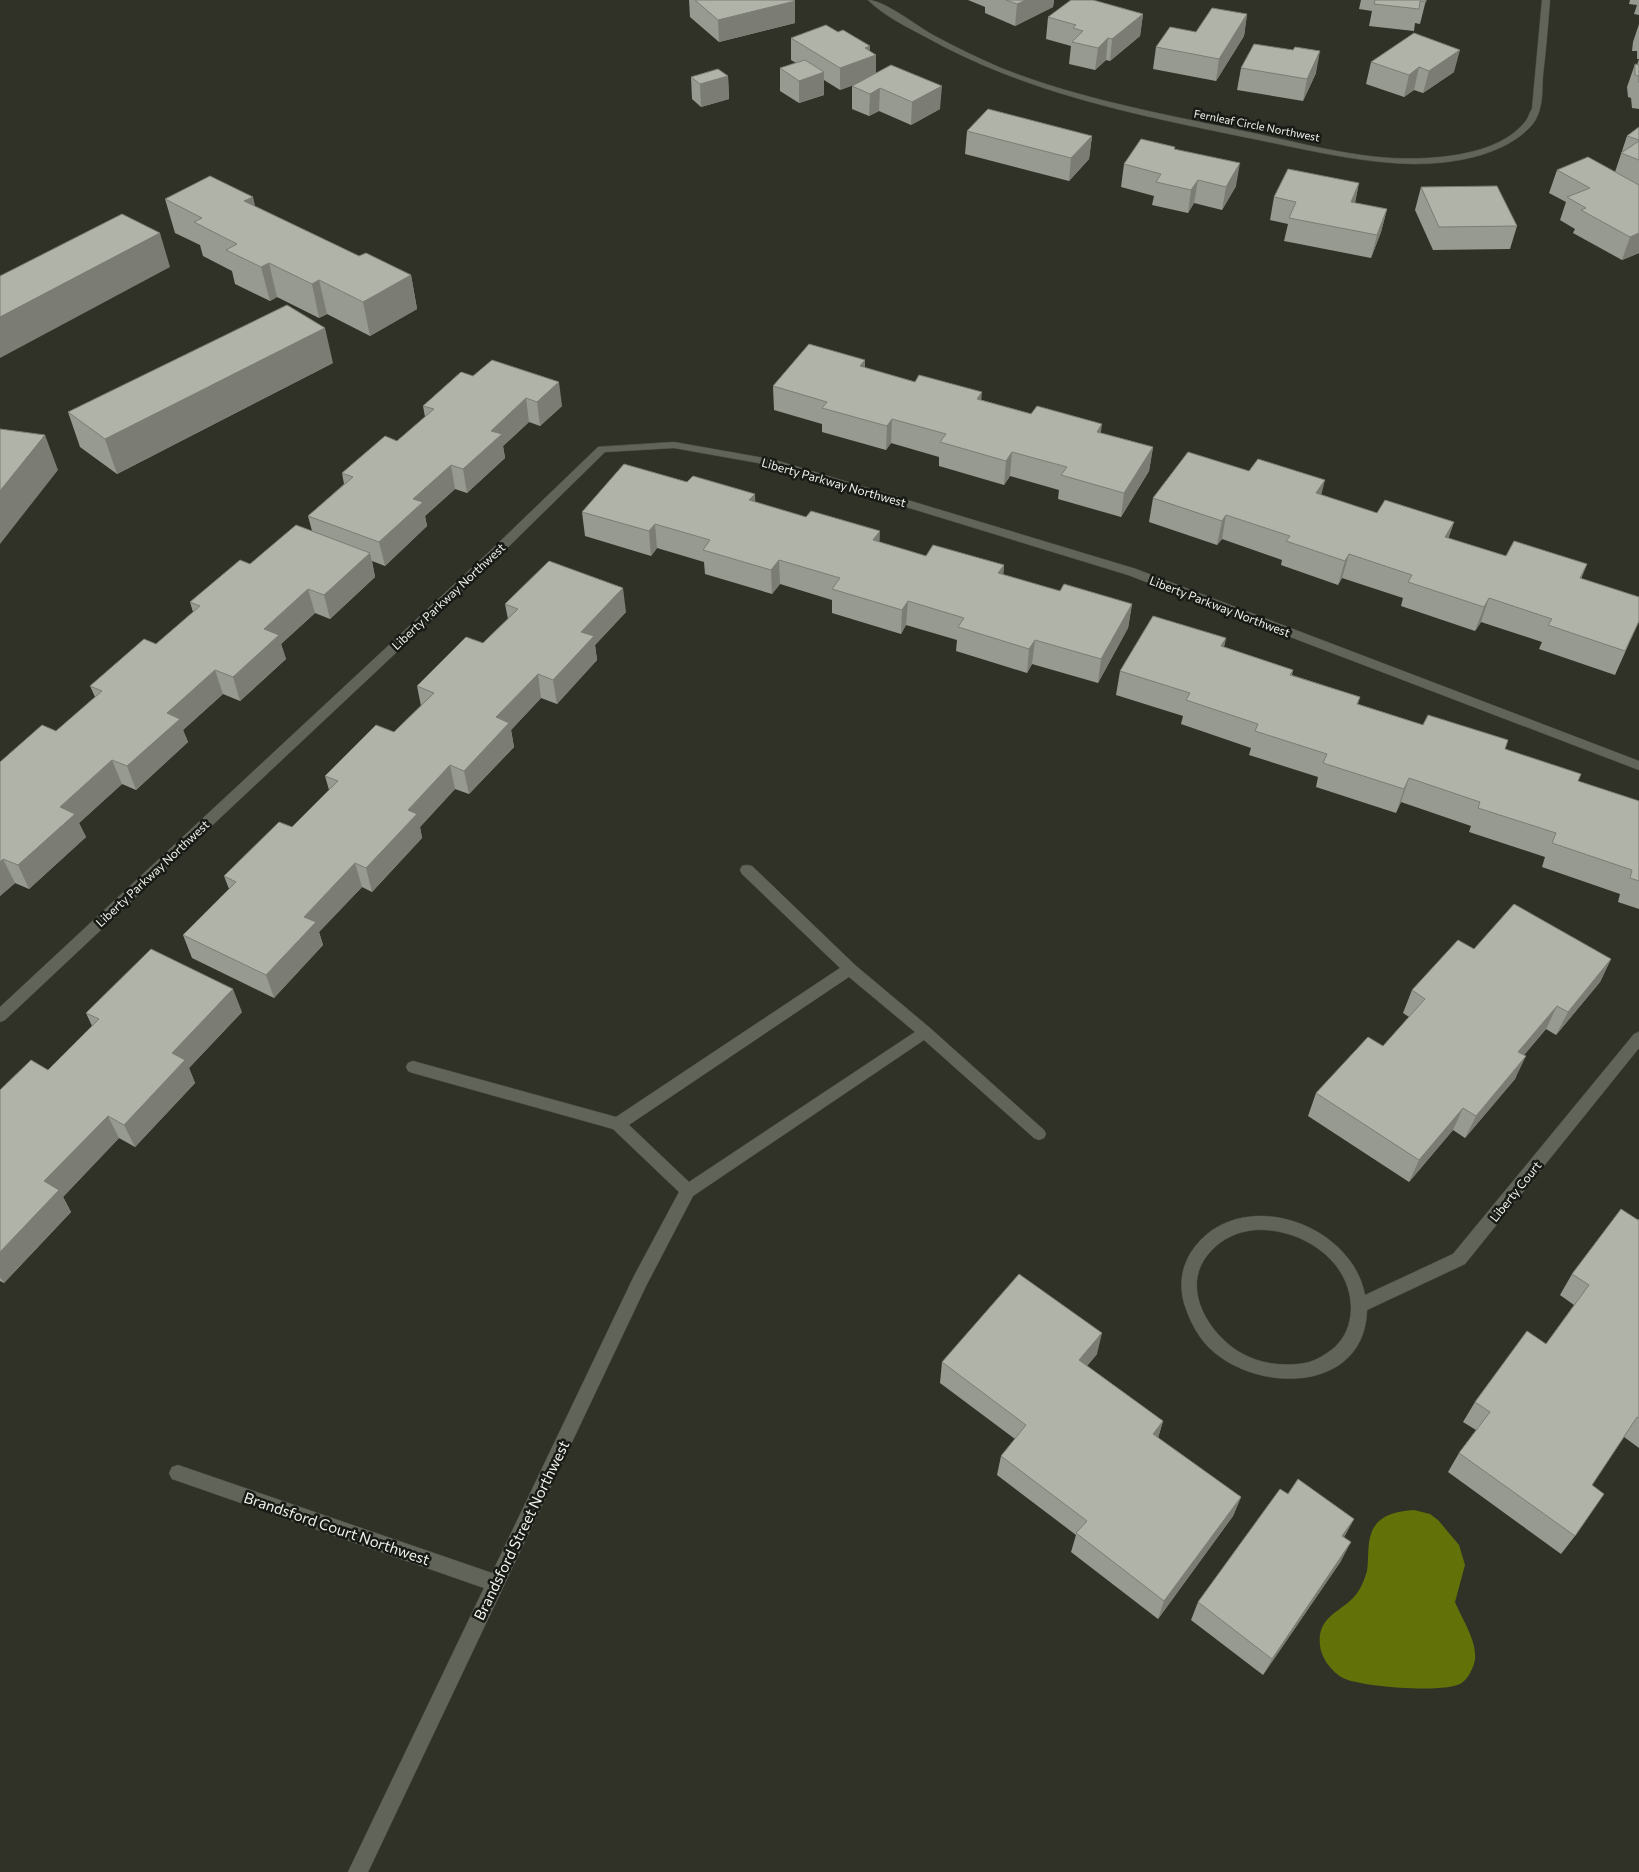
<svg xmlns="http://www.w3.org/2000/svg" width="1639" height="1872" font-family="Commissioner,sans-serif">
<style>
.water{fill:#637208}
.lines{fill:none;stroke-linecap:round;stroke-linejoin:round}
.minor-casing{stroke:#4c4e45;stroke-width:1}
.minor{fill:#616459;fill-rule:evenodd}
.wall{fill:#979a90}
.shaded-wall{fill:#7b7d75}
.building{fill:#b0b3a7;stroke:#7b7d75}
.labels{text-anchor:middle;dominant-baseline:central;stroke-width:5;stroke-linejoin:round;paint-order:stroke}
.far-street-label{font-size:11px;fill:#f0f2eb;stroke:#181a15}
.street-label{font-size:12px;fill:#f0f2eb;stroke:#181a15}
.near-street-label{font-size:15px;fill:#f0f2eb;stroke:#181a15}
</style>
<rect width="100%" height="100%" fill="#303228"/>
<path class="water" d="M 1414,1510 L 1430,1514 L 1438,1520 L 1459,1545 L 1465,1565 L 1455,1602 C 1462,1619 1477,1641 1475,1659 C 1474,1667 1468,1680 1460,1684 C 1442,1693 1361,1687 1343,1678 C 1332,1672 1321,1658 1320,1645 C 1317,1618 1338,1613 1353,1598 C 1360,1591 1364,1581 1367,1571 C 1369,1560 1367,1545 1371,1534 C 1377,1515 1397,1511 1414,1510 Z"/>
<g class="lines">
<g class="minor-casing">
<g id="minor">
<path d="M 868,0 C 884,0 917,26 933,35 C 955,47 978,58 1001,68 C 1082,100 1168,115 1253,133 C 1310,145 1369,162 1428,158 C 1460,156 1503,149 1525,122 C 1528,119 1529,113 1532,109 L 1542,0 L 1550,0 C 1548,25 1546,50 1543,75 C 1542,86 1543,98 1540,108 C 1539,114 1535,122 1531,126 C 1504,156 1452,164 1414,164 C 1358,163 1304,149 1249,138 C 1137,115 1025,93 924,36 C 905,26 883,15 868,0 Z"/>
<polygon points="674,442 775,460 1136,569 1639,761 1639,770 1128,575 769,465 674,448 605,452 498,557 5,1020 0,1022 0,1007 490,551 598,447"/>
<path d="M 747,865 L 752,866 L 855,965 L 930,1028 L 1044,1130 L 1046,1134 L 1044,1138 L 1039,1140 L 1034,1138 L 924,1040 L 693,1196 L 646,1286 L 368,1872 L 348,1872 L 484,1588 L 178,1481 L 172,1479 L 169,1473 L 172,1467 L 178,1465 L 492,1573 L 634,1276 L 679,1192 L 613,1129 L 413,1073 L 408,1071 L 406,1067 L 408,1063 L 413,1061 L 616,1117 L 840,968 L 742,874 L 740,870 L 742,866 ZM 849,977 L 915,1032 L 689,1182 L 629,1125 Z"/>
<path d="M 1639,1032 L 1639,1048 L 1465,1264 L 1367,1310 C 1365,1390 1265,1394 1215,1353 C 1199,1340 1190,1322 1184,1303 C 1178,1281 1183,1260 1198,1243 C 1247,1187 1352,1225 1365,1295 L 1453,1254 L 1634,1034 ZM 1254,1230 C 1300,1227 1352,1260 1351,1310 C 1350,1325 1346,1336 1335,1347 C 1324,1356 1313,1363 1298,1364 C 1280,1366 1259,1363 1243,1354 C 1208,1335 1178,1285 1211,1251 C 1223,1238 1237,1232 1254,1230 Z"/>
</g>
</g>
<use href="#minor" class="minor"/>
</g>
<g class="wall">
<polygon points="689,0 793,0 795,1 795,23 719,42 690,17"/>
<polygon points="968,0 1054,0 1053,7 1015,26 985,13 985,7"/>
<polygon points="1361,0 1426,0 1420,24 1415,23 1414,31 1369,26 1372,11 1359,9"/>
<polygon points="1630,0 1639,0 1639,15 1634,14 1637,5 1629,4"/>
<polygon points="1143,14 1140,36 1110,61 1106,60 1095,70 1069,64 1071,46 1046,39 1048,17"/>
<polygon points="1247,14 1244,36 1216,81 1153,69 1156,47 1196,32"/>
<polygon points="1639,24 1639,109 1632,108 1631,98 1628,97 1627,87 1635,64 1637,65 1639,59 1637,59 1637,51 1632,51 1633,42"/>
<polygon points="791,38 870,51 876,73 940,109 911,125 879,111 869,116 852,109 852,86 856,84 840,90 824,80 824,95 799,103 780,91 780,68 796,63 791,60"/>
<polygon points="1371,62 1454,72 1423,93 1414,90 1404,97 1366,84"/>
<polygon points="1241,68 1316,73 1303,101 1237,90"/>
<polygon points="728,76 729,99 701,107 692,99 691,77"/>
<polygon points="1639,127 1639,253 1622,260 1573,233 1575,229 1560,220 1566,202 1549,193 1557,170 1615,172 1627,136"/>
<polygon points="967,131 1092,136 1089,159 1069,181 965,154"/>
<polygon points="1175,147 1175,149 1236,186 1222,210 1194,203 1188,213 1152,205 1154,196 1121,187 1124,164"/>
<polygon points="1359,183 1355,203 1387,209 1381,232 1371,258 1284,241 1288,224 1270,220 1274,197"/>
<polygon points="1421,187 1517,226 1510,249 1433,250 1415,210"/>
<polygon points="165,199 255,206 359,256 411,275 417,309 370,336 327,314 319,318 277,297 270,301 235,284 232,271 203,256 200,245 175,233"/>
<polygon points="865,360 865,368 1153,447 1149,471 1121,517 1058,499 1059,490 1010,476 1004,485 939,466 939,457 891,443 886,450 822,432 822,424 774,410 773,386"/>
<polygon points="333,363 117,474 80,447 68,412"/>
<polygon points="461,372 562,406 540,426 529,422 503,446 505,458 467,493 455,489 425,516 427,526 385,566 372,561 375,577 330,619 315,613 281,644 286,659 240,701 223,694 183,730 188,742 136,790 122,784 79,823 86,837 29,889 15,883 0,896 0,762 56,731 95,697 90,686 156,644 193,612 190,602 250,564 312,531 308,516 344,484 342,473 397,441 425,417 423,406"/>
<polygon points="687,482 755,494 755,502 880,542 926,556 1004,565 1003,575 1060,591 1132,604 1128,628 1098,683 1032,664 1027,673 956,651 957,640 906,625 901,634 832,613 832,600 780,584 772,594 705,574 704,562 657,548 651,556 585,536 582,512"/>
<polygon points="1321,495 1377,513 1454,522 1448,538 1506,556 1587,564 1581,579 1639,621 1615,675 1539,649 1542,642 1481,622 1475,631 1401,606 1403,598 1342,578 1338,585 1281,565 1282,560 1222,539 1217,545 1149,522 1153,498"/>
<polygon points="505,604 626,612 595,645 597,660 557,704 541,698 511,730 514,747 469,794 455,789 420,827 422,838 372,892 362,887 319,932 323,945 274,998 192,958 183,935 229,889 224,876 292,827 329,790 325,776 394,732 421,706 417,686 483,643 508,619"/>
<polygon points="1226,638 1224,647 1293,670 1292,675 1360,697 1358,704 1423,725 1505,749 1578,781 1639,801 1639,909 1618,902 1620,894 1542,867 1545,857 1469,832 1471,826 1401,802 1396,813 1316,787 1318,777 1249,755 1251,748 1181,724 1183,716 1116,695 1120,671"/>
<polygon points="1474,949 1611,959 1600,982 1556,1035 1546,1029 1524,1055 1515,1079 1465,1138 1453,1130 1409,1182 1308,1116 1316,1093 1383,1046 1409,1017 1403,1013 1412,990"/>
<polygon points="242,1012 189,1068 195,1083 135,1147 119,1138 63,1197 71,1212 4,1283 0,1281 0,1090 48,1070 92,1026 86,1013"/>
<polygon points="1639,1219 1639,1448 1624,1437 1592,1485 1575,1536 1561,1554 1448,1472 1459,1453 1476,1430 1463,1422 1475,1402 1546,1344 1574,1305 1560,1295 1572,1274"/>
<polygon points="1097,1354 1087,1366 1163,1421 1158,1438 1241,1497 1233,1516 1158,1619 1071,1552 1076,1535 997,1475 1001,1456 1015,1439 940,1383 942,1362"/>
<polygon points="1288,1494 1354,1519 1344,1537 1341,1561 1263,1675 1191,1620 1198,1602"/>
</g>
<g class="shaded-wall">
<polygon points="1026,0 1054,0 1053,7 1015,26 1017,4"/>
<polygon points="795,1 795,23 719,42 718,20"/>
<polygon points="1143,14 1140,36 1110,61 1112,39"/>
<polygon points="1247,14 1244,36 1216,81 1219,59"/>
<polygon points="1108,38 1106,60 1095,70 1098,48"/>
<polygon points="870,46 870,57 876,55 876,77 840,90 840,68 865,48"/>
<polygon points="1460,50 1454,72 1423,93 1429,71"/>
<polygon points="1320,51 1316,73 1303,101 1307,79"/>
<polygon points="1419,67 1414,90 1404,97 1409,75"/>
<polygon points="824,72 824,95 799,103 799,81"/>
<polygon points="728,76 729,99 701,107 700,84"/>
<polygon points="942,86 940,109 911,125 912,102"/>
<polygon points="880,88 879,111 869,116 870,94"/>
<polygon points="1092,136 1089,159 1069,181 1071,158"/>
<polygon points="1240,163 1236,186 1222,210 1226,187"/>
<polygon points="1198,180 1194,203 1188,213 1191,190"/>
<polygon points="1359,183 1354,206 1351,202"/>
<polygon points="253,197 261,230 244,201"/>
<polygon points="1387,209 1381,232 1371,258 1377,235"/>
<polygon points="160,233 170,267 0,358 0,317"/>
<polygon points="1639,233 1639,253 1622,260 1630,237"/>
<polygon points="269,263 277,297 270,301 261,267"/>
<polygon points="411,275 417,309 370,336 363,302"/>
<polygon points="319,280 327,314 319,318 312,284"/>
<polygon points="325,328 333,363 117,474 105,439"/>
<polygon points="865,360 864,383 860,366"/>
<polygon points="559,382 562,406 540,426 537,402"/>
<polygon points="982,392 980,416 977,399"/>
<polygon points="526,398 529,422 503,446 505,458 467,493 463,469 491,431"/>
<polygon points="892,419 891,443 886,450 887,426"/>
<polygon points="1102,424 1099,447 1097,432"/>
<polygon points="45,435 58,470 0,544 0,491"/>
<polygon points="1153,447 1149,471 1121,517 1124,493"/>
<polygon points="1012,452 1010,476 1004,485 1006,461"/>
<polygon points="451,465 455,489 425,516 427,526 385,566 379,542 413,499"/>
<polygon points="1325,480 1319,504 1316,493"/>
<polygon points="755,494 756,518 749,500"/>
<polygon points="1226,515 1222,539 1217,545 1222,521"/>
<polygon points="1454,522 1446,546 1445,537"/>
<polygon points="655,524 657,548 651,556 649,531"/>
<polygon points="880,531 879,555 873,540"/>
<polygon points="370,553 375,577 330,619 324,595"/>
<polygon points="1349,554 1342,578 1338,585 1345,561"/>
<polygon points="779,560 780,584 772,594 771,570"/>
<polygon points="1004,565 1002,589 998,573"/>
<polygon points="623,588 626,612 595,645 597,660 557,704 553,680 581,632"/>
<polygon points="308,589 315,613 281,644 286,659 240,701 233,677 264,629"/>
<polygon points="1489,598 1481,622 1475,631 1484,607"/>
<polygon points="908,601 906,625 901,634 902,610"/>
<polygon points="1132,604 1128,628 1098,683 1101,659"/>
<polygon points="1226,638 1220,663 1221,646"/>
<polygon points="1035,640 1032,664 1027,673 1029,649"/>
<polygon points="215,670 223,694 183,730 188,742 136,790 127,766 167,713"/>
<polygon points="538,674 541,698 511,730 514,747 469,794 464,771 496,717"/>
<polygon points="112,760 122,784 79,823 86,837 29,889 18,865 60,807"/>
<polygon points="450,765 455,789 420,827 422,838 372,892 366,868 408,810"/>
<polygon points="1409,778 1401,802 1396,813 1404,789"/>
<polygon points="3,859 15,883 0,896 0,862"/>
<polygon points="355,863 362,887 319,932 323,945 274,998 266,975 304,917"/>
<polygon points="1611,959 1600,982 1556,1035 1568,1012"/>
<polygon points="233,989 242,1012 189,1068 195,1083 135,1147 124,1125 172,1053"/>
<polygon points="1557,1006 1546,1029 1507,1075 1518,1052"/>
<polygon points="1526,1056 1515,1079 1465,1138 1476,1116"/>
<polygon points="1463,1108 1453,1130 1409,1182 1419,1160"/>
<polygon points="108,1116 119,1138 63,1197 71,1212 4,1283 0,1277 0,1252 44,1181"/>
<polygon points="1102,1333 1097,1354 1074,1381 1079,1360"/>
<polygon points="1163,1421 1157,1441 1153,1434"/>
<polygon points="1241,1497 1233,1516 1158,1619 1164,1601"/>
<polygon points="1354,1519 1344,1537 1342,1536"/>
<polygon points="1351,1542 1341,1561 1263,1675 1272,1659"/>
</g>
<g class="building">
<polygon points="695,0 793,0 795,1 718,20"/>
<polygon points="1006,0 1026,0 1017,4"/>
<polygon points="1071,0 1093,0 1143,14 1112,39 1108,38 1098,48 1072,42 1083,31 1073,28 1076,25 1048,17"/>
<polygon points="1375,0 1426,0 1426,2 1420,1 1419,9 1374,4"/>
<polygon points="1212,8 1247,14 1219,59 1156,47 1170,27 1196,32"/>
<polygon points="826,25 838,32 843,30 870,46 865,48 876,55 840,68 791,38"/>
<polygon points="1414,33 1460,50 1429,71 1419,67 1409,75 1371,62"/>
<polygon points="1254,44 1293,50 1295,47 1320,51 1307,79 1241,68"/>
<polygon points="805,60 824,72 799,81 780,68"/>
<polygon points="1635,64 1639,65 1639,83 1639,76 1635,75"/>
<polygon points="891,65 942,86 912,102 880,88 870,94 852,86"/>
<polygon points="718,69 728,76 700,84 691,77"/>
<polygon points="988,109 1092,136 1071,158 967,131"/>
<polygon points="1639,127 1639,140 1627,136"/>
<polygon points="1141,139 1175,147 1174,149 1240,163 1226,187 1198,180 1191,190 1156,182 1161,174 1124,164"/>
<polygon points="1639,141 1639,160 1621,153"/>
<polygon points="1588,157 1639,185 1639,233 1630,237 1581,210 1586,208 1567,197 1590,188 1557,170"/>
<polygon points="1288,169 1359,183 1351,202 1387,209 1377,235 1289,218 1296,202 1274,197"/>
<polygon points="210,176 253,197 244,201 359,256 366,253 411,275 363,302 319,280 312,284 269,263 261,267 226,250 237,244 194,222 202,218 165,199"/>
<polygon points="1497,186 1517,226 1439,227 1421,187"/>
<polygon points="122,214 160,233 0,317 0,276"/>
<polygon points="287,305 325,328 105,439 68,412"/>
<polygon points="809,344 865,360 860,366 915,382 919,375 982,392 977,399 1031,414 1037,406 1102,424 1097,432 1153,447 1124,493 1061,475 1067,467 1012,452 1006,461 940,442 946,434 892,419 887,426 822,408 827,402 773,386"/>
<polygon points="492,360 559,382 537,402 526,398 491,431 502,434 463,469 451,465 413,499 423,502 379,542 308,516 353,477 342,473 385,436 397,441 434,409 423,406 461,372 473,376"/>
<polygon points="0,429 45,435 0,491"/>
<polygon points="1188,452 1249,471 1258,459 1325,480 1316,493 1377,513 1385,500 1454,522 1445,537 1506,556 1514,541 1587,564 1580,578 1639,597 1639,621 1625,651 1548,625 1552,619 1489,598 1484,607 1408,582 1412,575 1349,554 1345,561 1286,541 1290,536 1226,515 1222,521 1153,498"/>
<polygon points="624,464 687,482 693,476 755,494 749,500 806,517 811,511 880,531 873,540 926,556 933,545 1004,565 998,573 1060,591 1064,584 1132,604 1101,659 1035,640 1029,649 958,627 964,618 908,601 902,610 832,589 840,578 779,560 771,570 703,550 710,540 655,524 649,531 582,512"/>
<polygon points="296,525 370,553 324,595 308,589 264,629 279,635 233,677 215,670 167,713 180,719 127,766 112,760 60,807 75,814 18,865 3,859 0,862 0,762 42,725 56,731 102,691 90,686 144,639 156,644 200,606 190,602 240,560 250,564"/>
<polygon points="549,561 623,588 581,632 594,636 553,680 538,674 496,717 509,723 464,771 450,765 408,810 417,814 366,868 355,863 304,917 316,922 266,975 183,935 236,882 224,876 279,822 292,827 338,781 325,776 376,725 394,732 434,693 417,686 466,637 483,643 518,609 505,604"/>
<polygon points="1153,616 1226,638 1221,646 1293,670 1290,675 1360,697 1357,704 1423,725 1428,715 1508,740 1505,749 1581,774 1578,781 1639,801 1639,881 1630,878 1632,870 1552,843 1556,833 1478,808 1480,802 1409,778 1404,789 1323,763 1327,754 1255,731 1258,724 1186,700 1190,693 1120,671"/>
<polygon points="1514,904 1611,959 1568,1012 1557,1006 1518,1052 1526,1056 1476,1116 1463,1108 1419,1160 1316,1093 1368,1037 1383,1046 1425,999 1412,990 1458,940 1474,949"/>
<polygon points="151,949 233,989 172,1053 185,1060 124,1125 108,1116 44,1181 59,1190 0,1252 0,1090 31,1060 48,1070 99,1019 86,1013"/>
<polygon points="1621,1209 1638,1220 1639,1219 1639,1418 1637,1417 1592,1485 1604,1494 1575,1536 1459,1453 1490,1412 1475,1402 1527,1331 1546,1344 1589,1285 1572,1274"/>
<polygon points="1019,1274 1102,1333 1079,1360 1163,1421 1153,1434 1241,1497 1164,1601 1076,1533 1087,1521 1001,1456 1026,1425 942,1362"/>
<polygon points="1298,1479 1354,1519 1342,1536 1351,1542 1272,1659 1198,1602 1280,1489 1288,1494"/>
</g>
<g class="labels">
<g class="far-street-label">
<text transform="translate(1257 125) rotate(11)">Fernleaf Circle Northwest</text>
</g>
<g class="street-label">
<text transform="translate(834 482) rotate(16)">Liberty Parkway Northwest</text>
<text transform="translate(448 596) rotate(-43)">Liberty Parkway Northwest</text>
<text transform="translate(1220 606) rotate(21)">Liberty Parkway Northwest</text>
<text transform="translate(152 873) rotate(-43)">Liberty Parkway Northwest</text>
<text transform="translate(1515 1191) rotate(-51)">Liberty Court</text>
</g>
<g class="near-street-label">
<text transform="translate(337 1528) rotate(19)">Brandsford Court Northwest</text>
<text transform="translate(521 1530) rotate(-64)">Brandsford Street Northwest</text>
</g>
</g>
</svg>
